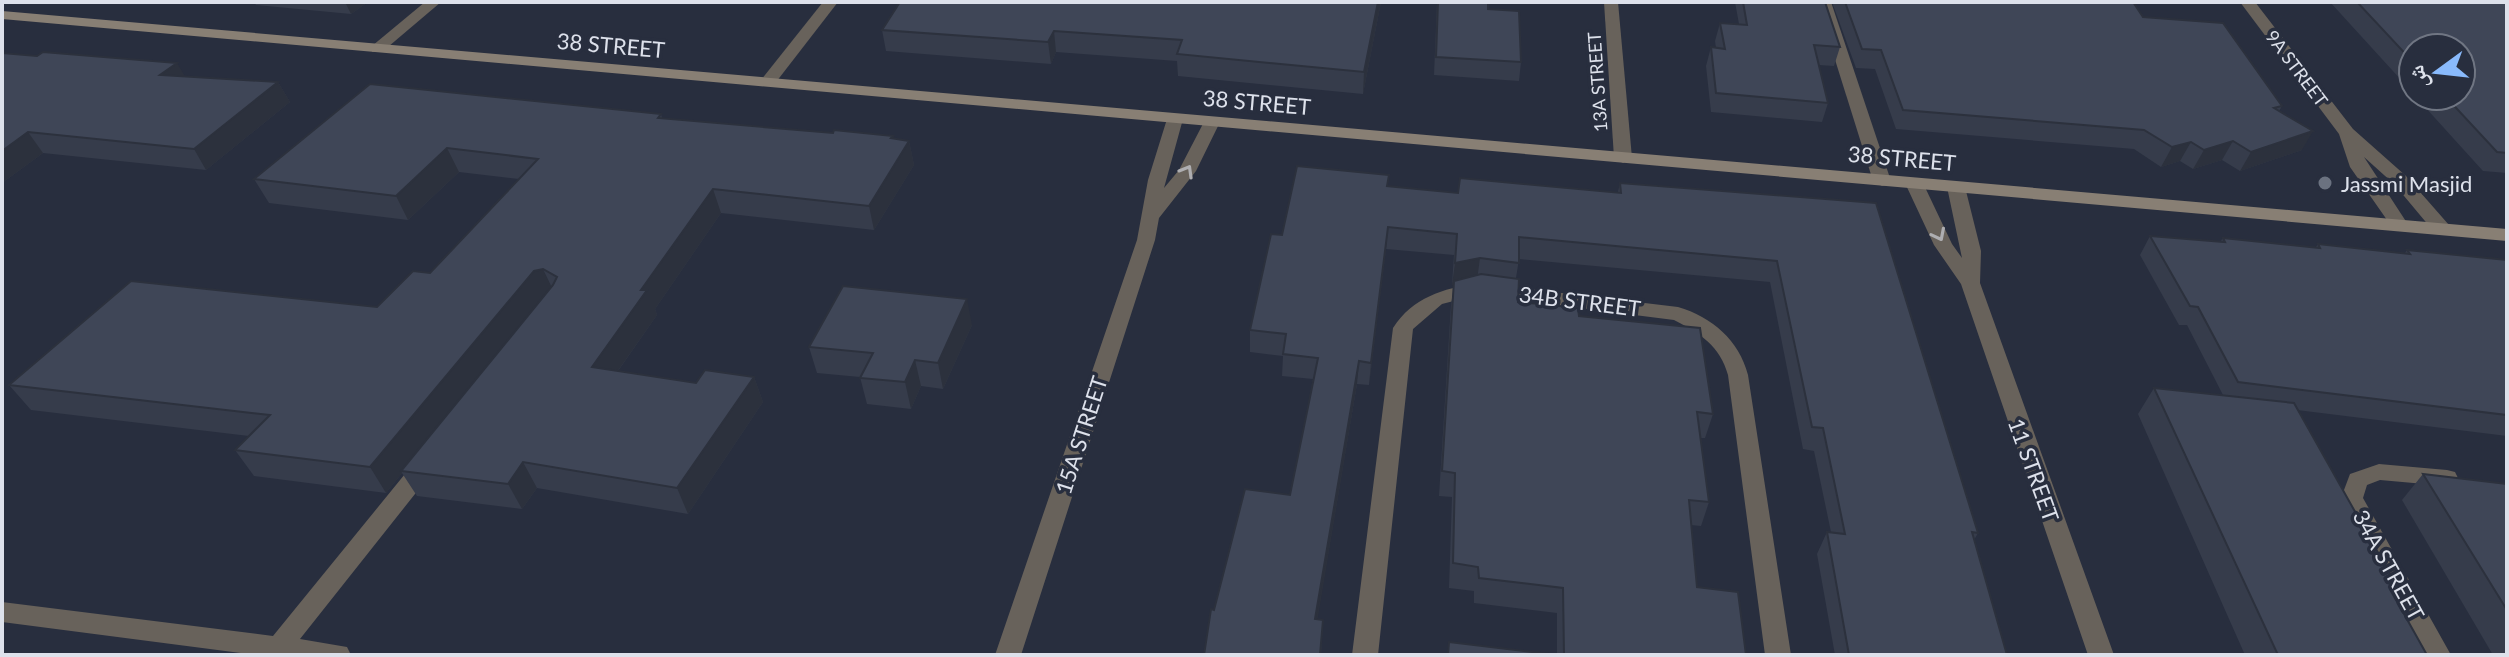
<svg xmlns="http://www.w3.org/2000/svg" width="2509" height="657" font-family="Lato,'Noto Naskh Arabic',sans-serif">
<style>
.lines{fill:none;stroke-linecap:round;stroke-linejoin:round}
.lane{fill:#68625b;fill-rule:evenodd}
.street{fill:#68625b;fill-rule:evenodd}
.secondary{fill:#887f74;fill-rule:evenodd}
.wall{fill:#363c4b}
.shaded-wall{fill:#2c313d}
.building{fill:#3f4657;stroke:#2c313d;stroke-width:2}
.oneway{stroke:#aeaeb1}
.worship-dot{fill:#6b7280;stroke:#282e3e;stroke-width:3}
.labels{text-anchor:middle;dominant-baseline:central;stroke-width:7;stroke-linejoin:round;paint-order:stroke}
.far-street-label{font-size:18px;fill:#dde1eb;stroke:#282e3e}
.street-label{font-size:22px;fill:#dde1eb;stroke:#282e3e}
.poi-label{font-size:22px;fill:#dde1eb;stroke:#282e3e;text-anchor:start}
</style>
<rect width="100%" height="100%" fill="#282e3e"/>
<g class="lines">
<polygon class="lane" points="1817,2 1831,2 1891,181 1888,185 1882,186 1873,181"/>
<g class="street">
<polygon points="425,2 441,2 382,52 372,52 372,46"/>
<polygon points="823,2 838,2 773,86 761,86 761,80"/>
<polygon points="1604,2 1618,2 1632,158 1623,163 1614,158"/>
<polygon points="2240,2 2255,2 2353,129 2406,176 2449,225 2451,229 2449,233 2435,233 2394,184 2364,157 2409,226 2406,230 2394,230 2350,167 2339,134"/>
<polygon points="1175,114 1183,119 1164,188 1179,170 1206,118 1218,118 1220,122 1196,171 1159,218 1155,240 1021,655 995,655 1137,240 1148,180 1167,119"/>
<polygon points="1914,178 1923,183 1952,244 1962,258 1947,187 1956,182 1965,187 1981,251 1980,283 2114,655 2088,655 1961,284 1934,245 1905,183"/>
<path d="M 1477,283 L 1678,307 C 1712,317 1739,340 1748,375 L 1791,655 L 1765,655 L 1728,375 C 1720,346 1700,333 1674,320 L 1477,295 L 1442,304 L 1413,329 L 1378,655 L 1352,655 L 1393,328 C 1413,297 1443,289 1477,283 Z"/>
<polygon points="426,456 434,458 437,464 434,470 300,639 347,647 351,655 256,655 2,622 2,602 273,636 418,458"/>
<polygon points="2379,464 2447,470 2455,472 2458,478 2455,484 2447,486 2380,480 2367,485 2363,498 2451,655 2425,655 2341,498 2350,474"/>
</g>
<polygon class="secondary" points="2,11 2507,229 2507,241 2,19"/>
</g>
<g class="wall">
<polygon points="254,2 368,2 351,14 256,5"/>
<polygon points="1381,2 1363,94 1178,76 1177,61 1056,52 1051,64 886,51 882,30"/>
<polygon points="1437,2 1488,2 1488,9 1521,62 1519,81 1434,75"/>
<polygon points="1735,2 1825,2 1840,47 1834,66 1819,65 1828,103 1822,122 1711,112 1706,66 1711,47 1716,48 1715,41 1720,23 1739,24"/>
<polygon points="1832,2 2133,2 2143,17 2282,106 2279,111 2302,150 2240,171 2222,160 2193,169 2180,161 2161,167 2134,149 1896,129 1875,69 1856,68"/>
<polygon points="2330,2 2507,2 2507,173 2483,171 2415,96 2461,96 2413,48 2413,93"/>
<polygon points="2,53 185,76 278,82 290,102 206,170 43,153 2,183"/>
<polygon points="661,114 662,118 909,141 914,165 874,230 721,213 655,309 657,315 618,371 696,383 754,377 763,402 688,514 537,488 522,509 417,496 402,473 386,493 254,476 235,450 249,436 31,410 9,385 377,307 430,273 519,179 459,172 408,220 269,203 254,179"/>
<polygon points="1620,183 1876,203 1978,533 1974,540 2007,655 1835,655 1817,554 1827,532 1831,532 1814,451 1803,449 1770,282 1519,259 1516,278 1518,302 1579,316 1713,414 1705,438 1701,438 1709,502 1701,526 1691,525 1697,587 1746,655 1557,655 1557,613 1474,603 1474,591 1449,588 1452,497 1439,496 1451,305 1454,285 1452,285 1454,255 1386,249 1369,385 1357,384 1317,619 1323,620 1321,655 1204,655 1214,610 1290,495 1313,379 1282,376 1283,356 1250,352 1250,330 1282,235 1388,186 1458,193 1618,192"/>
<polygon points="2150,236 2220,242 2223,238 2316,247 2318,244 2405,253 2407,250 2507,260 2507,436 2297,410 2408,606 2403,612 2427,655 2245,655 2138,414 2154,388 2223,395 2187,325 2179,325 2140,255"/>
<polygon points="972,325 943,389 921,386 911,409 867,404 860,377 817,373 809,347"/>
<polygon points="2423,474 2507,484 2507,655 2493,655 2402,500"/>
</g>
<g class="shaded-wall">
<polygon points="345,2 368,2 351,14"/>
<polygon points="1378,2 1381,2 1363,94 1364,72"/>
<polygon points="1054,31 1056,52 1051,64 1048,42"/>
<polygon points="177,63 189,83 160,75"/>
<polygon points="278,82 290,102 206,170 194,149"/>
<polygon points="2313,131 2302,150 2240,171 2251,152"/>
<polygon points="28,132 43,153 2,183 2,151"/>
<polygon points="893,136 898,159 909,141 914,165 874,230 869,206"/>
<polygon points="2233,141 2222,160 2193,169 2204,150"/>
<polygon points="2191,142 2180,161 2161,167 2172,147"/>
<polygon points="447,148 459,172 408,220 396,196"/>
<polygon points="713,189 721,213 655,309 657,315 603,392 592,367 641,290"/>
<polygon points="1388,227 1386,249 1369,385 1371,363"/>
<polygon points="1480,258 1477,280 1452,285 1455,263"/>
<polygon points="543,269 555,294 401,471 402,473 386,493 370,467 534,271"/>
<polygon points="967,299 972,325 943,389 938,363"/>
<polygon points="915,360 921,386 911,409 905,382"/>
<polygon points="1359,361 1357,384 1314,641 1315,619"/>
<polygon points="754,377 763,402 688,514 677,488"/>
<polygon points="523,462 537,488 522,509 508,484"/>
</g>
<g class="building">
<polygon points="900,2 1378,2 1364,72 1177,54 1182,40 1054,31 1048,42 882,30"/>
<polygon points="1438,2 1488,2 1488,9 1519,11 1521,62 1436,57"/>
<polygon points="1743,2 1825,2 1840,47 1814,45 1828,103 1716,93 1711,47 1725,49 1720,23 1747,25"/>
<polygon points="1845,2 2133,2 2143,17 2223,23 2282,106 2274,108 2313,131 2251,152 2233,141 2204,150 2191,142 2172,147 2144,130 1903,110 1881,50 1862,49"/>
<polygon points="2357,2 2507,2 2507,153 2497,152 2445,96 2461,96 2461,48 2413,48 2413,62"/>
<polygon points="43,52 177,63 160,75 278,82 194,149 28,132 2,151 2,53 37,56"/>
<polygon points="370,84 661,114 658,118 833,133 834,130 893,136 891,138 909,141 869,206 713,189 641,290 647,290 592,367 696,383 705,370 754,377 677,488 523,462 508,484 401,471 553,285 557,277 543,269 534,271 370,467 235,450 270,415 9,385 131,281 377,307 413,271 430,273 538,159 447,148 396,196 254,179"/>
<polygon points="1297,166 1389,175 1387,186 1458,193 1460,178 1621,193 1620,183 1876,203 1978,533 1972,532 2007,655 1849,655 1827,532 1845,534 1823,428 1812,427 1777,261 1519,237 1519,263 1480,258 1455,263 1457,234 1388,227 1371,363 1359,361 1315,619 1323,620 1320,655 1204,655 1211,609 1214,610 1245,489 1290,495 1318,358 1283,354 1286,334 1250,330 1271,234 1282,235"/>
<polygon points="2150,236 2225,242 2223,238 2320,248 2318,244 2410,254 2407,250 2507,260 2507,415 2238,382 2198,307 2190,306"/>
<polygon points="1481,274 1519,279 1518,302 1578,308 1579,316 1700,328 1713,414 1697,412 1709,502 1689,500 1697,587 1738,592 1746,655 1564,655 1563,588 1479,578 1478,567 1453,563 1455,473 1442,471 1454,281"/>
<polygon points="843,286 967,299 938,363 915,360 905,382 860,378 873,353 809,347"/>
<polygon points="2154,388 2294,403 2408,606 2399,605 2427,655 2278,655"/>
<polygon points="2423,474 2507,484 2507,610"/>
<polygon points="1449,642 1557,655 1448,655"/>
</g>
<defs><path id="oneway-chevron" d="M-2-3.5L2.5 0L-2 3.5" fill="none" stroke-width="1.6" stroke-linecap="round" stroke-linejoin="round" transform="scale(2)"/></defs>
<g class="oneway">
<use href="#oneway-chevron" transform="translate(1187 171) rotate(-60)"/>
<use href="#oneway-chevron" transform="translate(1939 235) rotate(63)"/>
</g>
<circle class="worship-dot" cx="2325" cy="183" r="8"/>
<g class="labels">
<g class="far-street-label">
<text transform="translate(2297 68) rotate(53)">9A STREET</text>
<text transform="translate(1597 82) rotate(-94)">13A STREET</text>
</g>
<g class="street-label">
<text transform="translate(611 45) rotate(5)">38 STREET</text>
<text transform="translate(1257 102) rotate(5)">38 STREET</text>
<text transform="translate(1902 158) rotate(5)">38 STREET</text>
<text transform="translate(1580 301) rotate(7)">34B STREET</text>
<text transform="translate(1081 435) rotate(-72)">15A STREET</text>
<text transform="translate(2034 470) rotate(70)">11 STREET</text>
<text transform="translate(2389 565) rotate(61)">34A STREET</text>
</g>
<g class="poi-label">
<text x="2341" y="183">Jassmi Masjid</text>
</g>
</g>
<rect width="2509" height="657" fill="none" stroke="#dde1eb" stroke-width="8"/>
<g transform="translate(2437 72) rotate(255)"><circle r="38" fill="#282e3e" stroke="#707683" stroke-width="2"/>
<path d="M0-6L14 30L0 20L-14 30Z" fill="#89bafc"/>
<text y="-12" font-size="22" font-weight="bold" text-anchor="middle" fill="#dde1eb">ش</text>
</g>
</svg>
